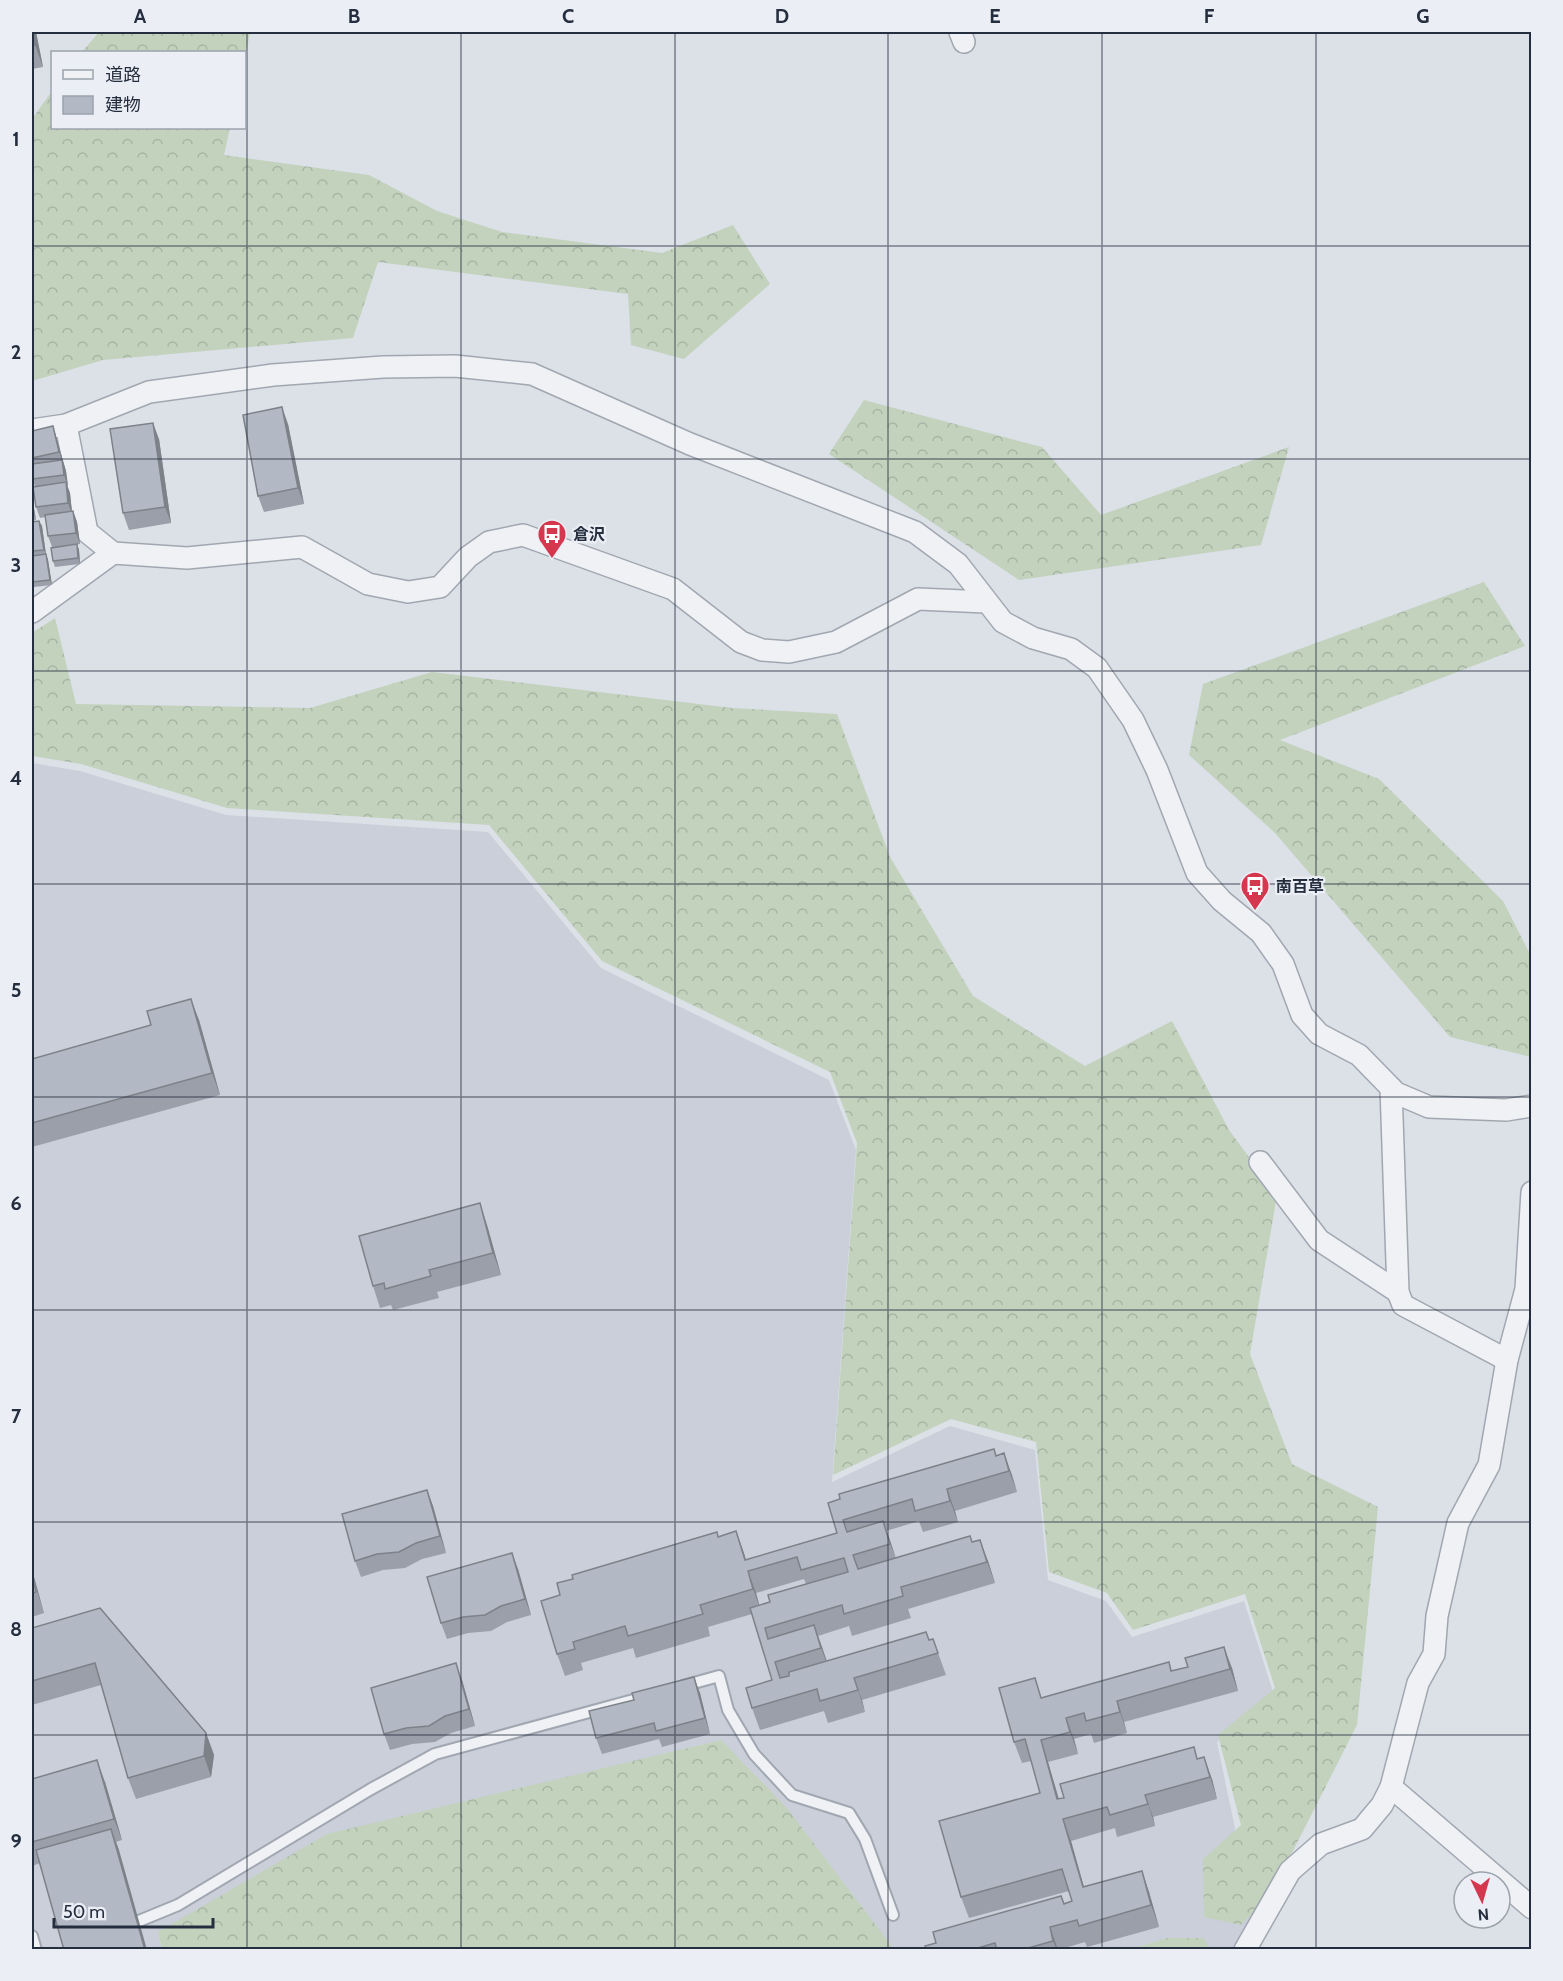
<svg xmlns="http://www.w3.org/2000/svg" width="1563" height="1981" font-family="Cabin,'Noto Sans JP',sans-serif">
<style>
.built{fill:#cacfd9}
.forest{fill:url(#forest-crowns)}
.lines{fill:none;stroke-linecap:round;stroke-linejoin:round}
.service-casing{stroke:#a1a7b1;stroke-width:14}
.minor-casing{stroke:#a1a7b1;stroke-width:24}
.service{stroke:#eff1f5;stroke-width:10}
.minor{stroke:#eff1f5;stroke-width:21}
.wall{fill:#9a9fa9;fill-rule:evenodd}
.shaded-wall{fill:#7d8289}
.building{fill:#b3b9c4;stroke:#7d8289;stroke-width:1.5}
.grid{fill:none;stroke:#252e3e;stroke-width:1.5;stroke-opacity:0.55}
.labels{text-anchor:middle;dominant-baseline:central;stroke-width:4.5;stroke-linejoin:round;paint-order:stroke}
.poi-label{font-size:16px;font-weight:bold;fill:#252e3e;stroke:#ebeff5;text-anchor:start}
.neatline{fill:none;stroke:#252e3e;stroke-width:2}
.grid-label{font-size:20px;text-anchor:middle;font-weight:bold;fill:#252e3e}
</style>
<defs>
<pattern id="forest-crowns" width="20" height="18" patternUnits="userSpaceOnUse" patternTransform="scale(1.5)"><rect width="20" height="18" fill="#c2d2bd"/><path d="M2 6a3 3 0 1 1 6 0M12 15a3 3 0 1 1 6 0" fill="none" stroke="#a7b5a4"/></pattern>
</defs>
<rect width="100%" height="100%" fill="#dce0e7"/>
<polygon class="built" points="32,763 80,771 226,815 488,832 601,968 829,1080 856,1150 832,1482 950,1426 1035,1450 1048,1580 1106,1601 1132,1637 1244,1601 1274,1695 1217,1742 1254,1920 1239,1949 1154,1949 1151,1943 1127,1950 881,1949 721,1740 598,1770 158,1932 162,1949 32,1949"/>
<g class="forest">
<polygon points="99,32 250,32 245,59 244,52 82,52"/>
<polygon points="52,91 52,128 230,128 224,155 369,175 437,211 502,232 662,253 733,225 770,284 684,359 631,345 628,294 378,262 353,338 103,360 32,381 32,119"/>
<polygon points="864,400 1042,447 1101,515 1289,447 1261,545 1019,580 829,454"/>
<polygon points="1484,582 1525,646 1280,740 1379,779 1503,901 1531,956 1531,1057 1450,1037 1275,833 1189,755 1203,684"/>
<polygon points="55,618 76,704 310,708 432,672 732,708 837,714 890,857 973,996 1085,1066 1172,1021 1229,1130 1277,1195 1250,1354 1292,1464 1378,1507 1357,1725 1272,1892 1241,1925 1204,1917 1203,1859 1241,1825 1218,1735 1275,1688 1245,1594 1133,1630 1107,1593 1049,1572 1036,1442 951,1419 833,1475 857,1143 830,1072 602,961 489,825 227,808 81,764 32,756 32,633"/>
<polygon points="721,1740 786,1807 894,1949 162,1949 158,1932 327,1834"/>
<polygon points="1167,1938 1203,1938 1211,1949 1131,1949"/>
</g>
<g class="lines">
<g class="service-casing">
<g id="service">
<polyline points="683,1686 719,1676 728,1710 754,1754 792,1795 849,1813 865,1839 893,1915"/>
<polyline points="139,1921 178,1905 371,1789 435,1754 648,1696"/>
<polyline points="32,1936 36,1950"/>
</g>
</g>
<g class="minor-casing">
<g id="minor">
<polyline points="960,32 964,42"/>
<polyline points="66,425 87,532 113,553 187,558 302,547 368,584 408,592 440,587 468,557 489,542 523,535 673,589 741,642 762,650 789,652 836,642 918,599 986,602"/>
<polyline points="32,430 66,425 149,392 273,375 383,367 455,366 532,374 690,444 915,532 958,564 1003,622 1033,638 1071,649 1097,668 1133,720 1157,770 1197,873 1222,901 1261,933 1283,964 1302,1015 1319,1034 1359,1055 1396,1093 1429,1107 1506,1110 1532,1106"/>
<polyline points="32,612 113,553"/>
<polyline points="1391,1088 1398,1292 1403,1305 1507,1360"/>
<polyline points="1260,1162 1319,1240 1398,1292"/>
<polyline points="1391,1787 1532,1908"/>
<polyline points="1245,1950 1290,1871 1321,1844 1362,1829 1382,1805 1391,1787 1418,1683 1434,1654 1437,1616 1458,1523 1489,1465 1507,1360 1526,1289 1532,1192"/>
</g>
</g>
<use href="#service" class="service"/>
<use href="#minor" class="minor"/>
</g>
<g class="wall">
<polygon points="32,32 36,32 43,67 32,69"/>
<polygon points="288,424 304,504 264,512 258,496"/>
<polygon points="53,426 66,471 68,486 67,486 70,493 72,511 73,511 77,522 80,544 60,546 77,544 79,550 80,564 55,567 53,561 52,547 48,536 46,517 40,518 36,507 35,486 32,479 34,463 32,456"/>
<polygon points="159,439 171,523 129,530 123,513"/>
<polygon points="32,497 36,520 32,521"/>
<polygon points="39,521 42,526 46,554 48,560 52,585 34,587 32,575 32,522"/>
<polygon points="199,1020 220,1095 32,1147 32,1059"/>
<polygon points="487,1225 501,1275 437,1292 439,1298 393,1310 391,1305 380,1308 373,1286"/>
<path d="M 1004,1453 L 1017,1492 L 955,1511 L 958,1522 L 923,1532 L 919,1521 L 886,1531 L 895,1558 L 972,1542 L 988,1561 L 995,1583 L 908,1609 L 911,1618 L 852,1636 L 849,1626 L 818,1636 L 827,1661 L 926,1632 L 929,1640 L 933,1639 L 946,1675 L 862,1700 L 865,1712 L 828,1723 L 824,1711 L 760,1730 L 752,1708 L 772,1680 L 752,1614 L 708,1627 L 710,1636 L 636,1658 L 633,1648 L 581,1663 L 583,1670 L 565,1676 L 557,1654 L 560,1595 L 719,1537 L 736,1531 L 746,1560 L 837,1533 L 828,1503 ZM 804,1579 L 806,1584 L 770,1602 L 759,1605 L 756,1593 Z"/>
<polygon points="427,1490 433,1506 446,1553 422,1559 405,1568 383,1570 361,1577 355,1561"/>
<polygon points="518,1569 531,1615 507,1622 491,1631 468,1633 447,1639 441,1623"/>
<polygon points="32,1570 44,1613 32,1617"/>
<polygon points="100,1608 206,1733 214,1755 211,1777 136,1799 128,1778 101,1685 32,1705 32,1628"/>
<polygon points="1169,1662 1172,1671 1232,1668 1238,1691 1124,1722 1127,1733 1094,1743 1091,1734 1074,1739 1078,1754 1048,1762 1059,1799 1198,1759 1212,1779 1217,1799 1153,1817 1155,1826 1117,1837 1115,1828 1071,1841 1084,1887 1142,1871 1149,1892 1159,1927 1087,1947 1085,1942 1058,1950 926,1950 936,1943 1061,1896 1064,1903 1072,1901 1069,1891 969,1918 961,1897 1040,1793 1031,1761 1022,1763 1014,1742 1042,1698"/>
<polygon points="462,1680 475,1726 451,1733 435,1742 412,1744 390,1750 384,1734"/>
<polygon points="700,1693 710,1734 662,1747 659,1739 602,1754 596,1738"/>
<polygon points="32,1779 105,1782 122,1840 116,1842 119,1850 40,1863 32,1866"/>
</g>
<g class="shaded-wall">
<polygon points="32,32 36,32 43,67 35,45"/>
<polygon points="282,407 288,424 304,504 298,488"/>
<polygon points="153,423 159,439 171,523 165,507"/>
<polygon points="53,426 66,471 68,486 64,475 62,461 59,452"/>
<polygon points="66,482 70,493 72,514 68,503"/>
<polygon points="32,497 36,520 32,508"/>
<polygon points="73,511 77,522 80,544 76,533"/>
<polygon points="39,521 42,526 46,555 44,550"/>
<polygon points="77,544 79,550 80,564 78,558"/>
<polygon points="46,554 48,560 52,585 50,580"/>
<polygon points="191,999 199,1020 220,1095 212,1073"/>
<polygon points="480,1203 487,1225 501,1275 493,1253"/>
<polygon points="1004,1453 1012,1475 1017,1492 1009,1471"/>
<polygon points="947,1489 955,1511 958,1522 950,1501"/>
<polygon points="427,1490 433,1506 446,1553 440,1536"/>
<polygon points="883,1521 891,1543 898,1565 890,1544"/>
<polygon points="736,1531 744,1553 749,1571 745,1560"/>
<polygon points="980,1540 988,1561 995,1583 987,1562"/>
<polygon points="512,1553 518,1569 531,1615 525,1599"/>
<polygon points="32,1570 44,1613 32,1575"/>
<polygon points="748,1571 756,1593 761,1611 753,1589"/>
<polygon points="814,1625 822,1647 829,1669 821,1648"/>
<polygon points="1224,1647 1232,1668 1238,1691 1230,1669"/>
<polygon points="456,1663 462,1680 475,1726 469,1709"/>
<polygon points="694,1677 700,1693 710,1734 705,1718"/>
<polygon points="854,1678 862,1700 865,1712 858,1690"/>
<polygon points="1117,1701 1124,1722 1127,1733 1120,1712"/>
<polygon points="1066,1718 1074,1739 1078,1754 1070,1732"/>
<polygon points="206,1733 214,1755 211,1777 204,1756"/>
<polygon points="1041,1740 1048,1762 1065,1821 1057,1799"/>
<polygon points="1204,1757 1212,1779 1217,1799 1210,1777"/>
<polygon points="97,1760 105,1782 122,1840 114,1819"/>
<polygon points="1145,1795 1153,1817 1155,1826 1148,1804"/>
<polygon points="1063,1819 1071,1841 1090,1909 1083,1887"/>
<polygon points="111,1829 119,1850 147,1950 145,1950"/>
<polygon points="1142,1871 1149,1892 1159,1927 1151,1905"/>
<polygon points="1050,1927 1058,1950 1057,1950 1053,1941"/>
</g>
<g class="building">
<polygon points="32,32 35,45 32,46"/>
<polygon points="282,407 298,488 258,496 243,415"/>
<polygon points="153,423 165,507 123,513 110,429"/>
<polygon points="53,426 59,452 32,458 32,431"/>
<polygon points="62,460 64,475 32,479 32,464"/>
<polygon points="66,482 68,503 36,507 33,487"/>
<polygon points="73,511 76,533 48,536 45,515"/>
<polygon points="39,521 44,550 32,551 32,522"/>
<polygon points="77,544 78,558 53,561 51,548"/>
<polygon points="46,554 50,580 32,582 32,556"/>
<polygon points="191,999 212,1073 32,1123 32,1059 151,1025 147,1011"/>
<polygon points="480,1203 493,1253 429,1270 431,1276 385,1289 384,1283 373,1286 359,1236"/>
<polygon points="994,1449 996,1456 1004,1453 1009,1471 947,1489 950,1501 915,1511 912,1499 843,1520 847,1532 883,1521 890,1544 853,1555 858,1569 970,1536 972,1542 980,1540 987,1562 901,1587 903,1596 844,1614 842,1605 765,1628 768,1639 814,1625 821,1648 775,1662 780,1678 789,1676 789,1672 926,1632 929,1640 933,1639 938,1653 854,1678 858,1690 820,1701 817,1689 752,1708 746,1688 772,1680 750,1608 770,1602 768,1595 848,1572 844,1558 801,1570 797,1557 748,1571 753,1589 700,1605 703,1614 628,1636 625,1626 573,1642 575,1649 557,1654 541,1601 560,1595 557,1583 573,1579 572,1575 717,1532 718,1537 736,1531 745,1560 837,1533 828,1503 840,1499 839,1494"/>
<polygon points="427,1490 440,1536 416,1543 399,1552 377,1554 355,1561 342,1514"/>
<polygon points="512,1553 525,1599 501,1606 485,1615 463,1617 441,1623 427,1577"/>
<polygon points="32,1575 36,1592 32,1593"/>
<polygon points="100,1608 206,1733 204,1756 128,1778 95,1663 32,1681 32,1628"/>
<polygon points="1224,1647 1230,1669 1117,1701 1120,1712 1086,1721 1084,1713 1066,1718 1070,1732 1041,1740 1057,1799 1064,1798 1060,1784 1194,1747 1197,1759 1204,1757 1210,1777 1145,1795 1148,1804 1110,1815 1107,1807 1063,1819 1083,1887 1142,1871 1151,1905 1079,1926 1077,1920 1050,1927 1053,1941 1021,1950 997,1950 995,1943 971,1950 926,1950 925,1946 936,1943 933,1932 1061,1896 1064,1904 1072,1901 1062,1869 961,1897 939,1821 1040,1793 1025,1739 1014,1742 999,1688 1035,1678 1041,1698 1169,1662 1171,1671 1188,1667 1185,1658"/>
<polygon points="456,1663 469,1709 445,1716 429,1726 406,1728 384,1734 371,1688"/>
<polygon points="694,1677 705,1718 656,1731 654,1723 596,1738 589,1711 634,1700 632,1693"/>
<polygon points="97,1760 114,1819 32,1842 32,1779"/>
<polygon points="111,1829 145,1950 64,1950 36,1850"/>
</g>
<path class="grid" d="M 247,32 L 247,1950M 461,32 L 461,1950M 675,32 L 675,1950M 888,32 L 888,1950M 1102,32 L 1102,1950M 1316,32 L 1316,1950M 32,246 L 1532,246M 32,459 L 1532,459M 32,671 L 1532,671M 32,884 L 1532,884M 32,1097 L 1532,1097M 32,1310 L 1532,1310M 32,1522 L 1532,1522M 32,1735 L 1532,1735"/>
<defs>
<g id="bus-pin" transform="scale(1.5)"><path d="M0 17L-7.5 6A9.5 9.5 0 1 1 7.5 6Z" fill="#d5384e" stroke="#ebeff5"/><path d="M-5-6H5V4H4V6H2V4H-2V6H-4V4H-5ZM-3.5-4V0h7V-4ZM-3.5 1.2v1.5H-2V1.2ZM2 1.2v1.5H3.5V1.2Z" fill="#fff"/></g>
</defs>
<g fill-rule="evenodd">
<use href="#bus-pin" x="552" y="534"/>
<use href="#bus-pin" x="1255" y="886"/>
</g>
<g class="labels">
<g class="poi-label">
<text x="573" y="534">倉沢</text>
<text x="1276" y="886">南百草</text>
</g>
</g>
<rect width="1563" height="1981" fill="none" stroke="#ebeff5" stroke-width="66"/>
<rect x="51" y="51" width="195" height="78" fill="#ebeff5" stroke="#9ca2ac" stroke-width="1.5"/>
<rect x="63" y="70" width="30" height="9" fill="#eff1f5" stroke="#9ca2ac" stroke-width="1.5"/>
<text x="105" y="81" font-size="18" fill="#252e3e">道路</text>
<rect x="63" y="96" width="30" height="18" fill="#b3b9c4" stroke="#9ca2ac" stroke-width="1.5"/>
<text x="105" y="111" font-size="18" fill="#252e3e">建物</text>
<g transform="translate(1482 1900) rotate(175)"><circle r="28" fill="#ebeff5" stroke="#9ca2ac" stroke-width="1.5"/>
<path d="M0-4.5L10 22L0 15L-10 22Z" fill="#d5384e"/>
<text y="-9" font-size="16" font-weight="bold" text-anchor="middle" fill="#252e3e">N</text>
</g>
<path d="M54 1918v9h159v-9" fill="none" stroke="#252e3e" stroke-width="3"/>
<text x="63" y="1918" font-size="18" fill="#252e3e" stroke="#ebeff5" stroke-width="4.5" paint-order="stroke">50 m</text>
<rect x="33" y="33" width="1497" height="1915" class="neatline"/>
<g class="grid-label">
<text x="140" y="23">A</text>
<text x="354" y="23">B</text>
<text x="568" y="23">C</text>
<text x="782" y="23">D</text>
<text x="995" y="23">E</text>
<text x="1209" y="23">F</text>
<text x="1423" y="23">G</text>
<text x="16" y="146">1</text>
<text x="16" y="359">2</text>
<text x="16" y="572">3</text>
<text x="16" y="785">4</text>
<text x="16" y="997">5</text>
<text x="16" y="1210">6</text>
<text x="16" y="1423">7</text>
<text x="16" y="1636">8</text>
<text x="16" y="1848">9</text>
</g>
</svg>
